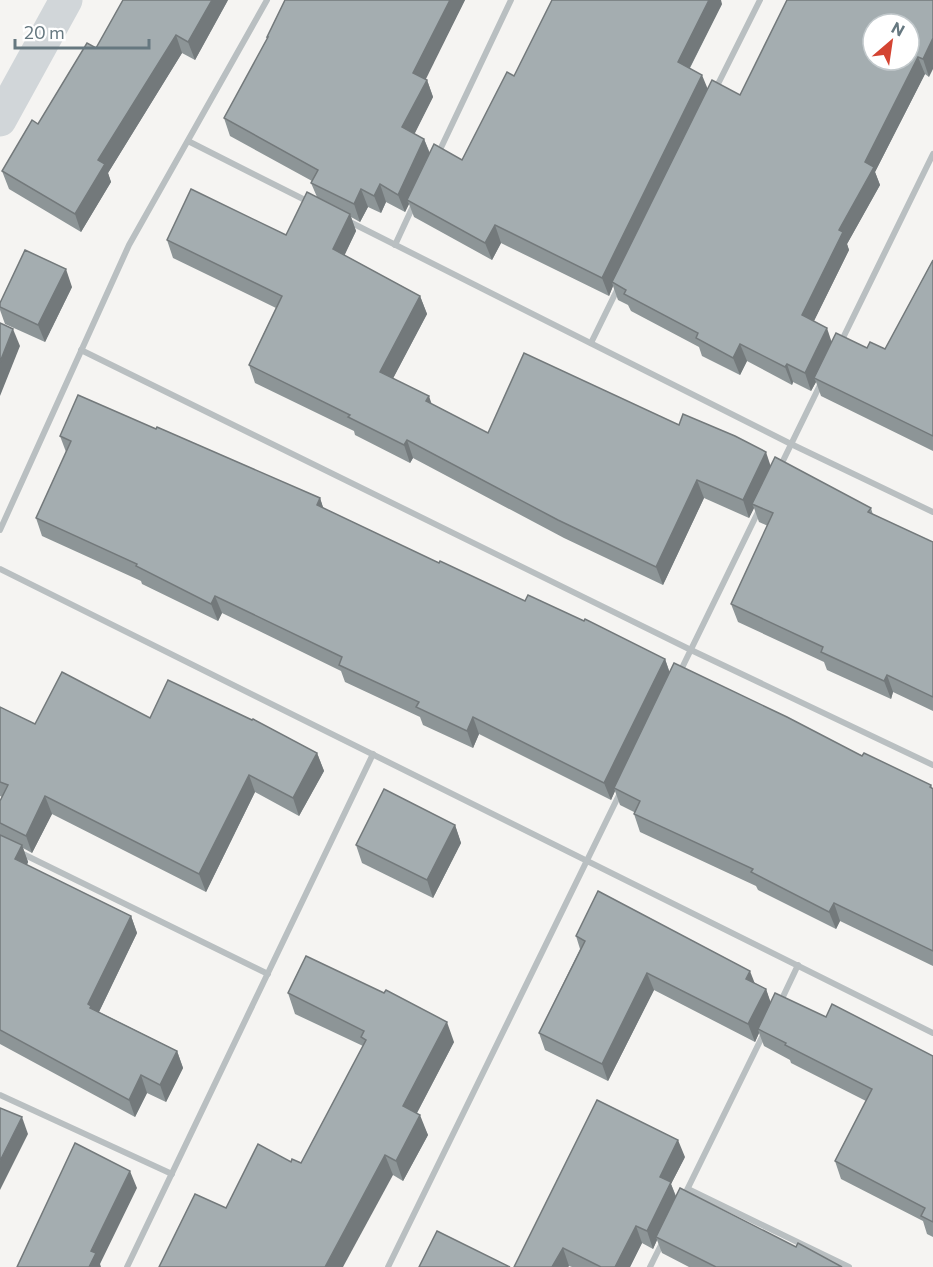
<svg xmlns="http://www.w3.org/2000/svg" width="933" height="1267" font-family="Commissioner,sans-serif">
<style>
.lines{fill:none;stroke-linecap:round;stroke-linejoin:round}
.street{stroke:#b9bfc1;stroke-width:6}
.secondary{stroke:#d1d6d9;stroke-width:33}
.wall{fill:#8d9597}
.shaded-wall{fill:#73797b}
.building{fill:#a4adb0;stroke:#73797b;stroke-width:1.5;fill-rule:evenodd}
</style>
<rect width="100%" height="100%" fill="#f5f4f2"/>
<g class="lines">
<g class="street">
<polyline points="716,88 760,0"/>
<polyline points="188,141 309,202"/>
<polyline points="438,154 511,0"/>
<polyline points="348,221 791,444 933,512"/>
<polyline points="395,245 414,204"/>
<polyline points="841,342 933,154"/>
<polyline points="591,343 619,286"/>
<polyline points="81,350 691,650 933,765"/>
<polyline points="779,469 821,383"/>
<polyline points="0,530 129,245 267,0"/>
<polyline points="0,569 933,1033"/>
<polyline points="679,674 759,510"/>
<polyline points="19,852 268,974"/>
<polyline points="780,1003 798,965"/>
<polyline points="0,1095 172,1174"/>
<polyline points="688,1189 849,1267"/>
<polyline points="684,1196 764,1033"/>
<polyline points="127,1267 373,754"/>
<polyline points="388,1267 620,793"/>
<polyline points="650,1267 663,1241"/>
</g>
<polyline class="secondary" points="0,120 66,0"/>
</g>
<g class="wall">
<polygon points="228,0 195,60 182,53 108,173 111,182 81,232 9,189 2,171 96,48"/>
<polygon points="285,0 465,0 425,79 427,80 433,97 414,134 424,139 430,153 462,160 514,76 722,4 690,68 707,88 740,95 933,0 929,77 925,74 875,172 880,185 847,244 849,250 814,321 832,342 867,348 885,349 933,260 933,451 821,396 816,382 811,391 793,382 792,385 747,361 740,375 702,356 699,347 631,311 628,305 618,300 613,286 609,296 501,243 492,260 414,217 409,204 405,212 386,202 381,213 368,207 360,222 351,217 356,231 344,255 420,296 427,314 393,378 432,404 488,433 679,425 771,466 871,508 873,515 933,542 933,711 893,692 891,699 827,670 824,662 738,622 731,604 768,526 759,522 754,508 749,518 704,498 663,585 564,538 413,458 410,463 355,435 354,431 255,383 249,365 276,308 173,258 167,240 286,235 317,197 311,183 312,181 230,136 224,118 268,39 267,37"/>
<polygon points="72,287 45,342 5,324 0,310 0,303"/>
<polygon points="156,429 320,498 323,508 439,563 525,601 665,659 670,673 931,785 933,789 933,966 840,921 836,929 758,890 756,886 640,832 634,814 634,812 620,805 615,791 611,800 479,734 473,748 423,725 420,717 345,682 341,671 222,613 218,621 142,584 141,581 42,536 36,518 66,452 60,436"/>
<polygon points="0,707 35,724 150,718 317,753 324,771 299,816 255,792 206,892 52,814 32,853 23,848 28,862 27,865 131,916 137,933 99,1012 177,1051 183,1068 166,1102 147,1093 135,1117 0,1044 0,801 2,797 0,796"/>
<polygon points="455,825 461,843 433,898 362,863 356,845"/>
<polygon points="576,936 755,983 766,989 770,1002 826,1017 933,1056 933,1237 927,1234 923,1221 841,1179 835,1161 866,1101 791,1063 790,1060 764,1046 759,1033 755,1042 654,990 608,1081 545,1050 539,1033 580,949"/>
<polygon points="288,993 454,1042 417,1113 428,1135 403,1181 393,1175 226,1208 291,1162 301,1163 363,1046 295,1014"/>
<polygon points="685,1157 671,1184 676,1196 842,1267 689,1267 662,1253 657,1240 653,1249 642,1243 630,1267 572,1267 569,1266 568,1267 514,1267"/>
</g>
<g class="shaded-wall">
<polygon points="212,0 228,0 195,60 188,42"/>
<polygon points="450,0 465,0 420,91 413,73"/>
<polygon points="709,0 721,0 722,4 684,79 678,62"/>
<polygon points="176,35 182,53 108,173 111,182 81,232 75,214 98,160"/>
<polygon points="933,38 933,69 929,77 923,59"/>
<polygon points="918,57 925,74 875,172 880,185 847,244 849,250 808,333 802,315 865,162"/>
<polygon points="702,75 709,92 612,282 613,286 609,296 602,278"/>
<polygon points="427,80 433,97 409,145 402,127"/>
<polygon points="424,139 431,157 407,200 409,204 405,212 398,195"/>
<polygon points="380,184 386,202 381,213 374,196"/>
<polygon points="361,189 368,207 360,222 354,204"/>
<polygon points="350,214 356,231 339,267 333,249"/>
<polygon points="495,225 501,243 492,260 485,243"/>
<polygon points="66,269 72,287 45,342 38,325"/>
<polygon points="420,296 427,314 387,390 380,372"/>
<polygon points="827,328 833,346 814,378 816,382 811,391 805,373"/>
<polygon points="13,329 20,346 0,396 0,362"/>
<polygon points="740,344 747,361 740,375 733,358"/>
<polygon points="787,364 793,382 792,385 785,367"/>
<polygon points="429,396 435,414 426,401"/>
<polygon points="407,440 413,458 410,463 404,445"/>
<polygon points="766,452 772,470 752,504 754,508 749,518 743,500"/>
<polygon points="697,480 704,498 663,585 656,567"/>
<polygon points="320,498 326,516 317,505"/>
<polygon points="215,596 222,613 218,621 211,604"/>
<polygon points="665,659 671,677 614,788 615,791 611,800 604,783"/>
<polygon points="887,675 893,692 891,699 884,681"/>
<polygon points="473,717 479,734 473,748 467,731"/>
<polygon points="317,753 324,771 299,816 293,798"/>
<polygon points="249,775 255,792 206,892 199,874"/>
<polygon points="45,796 52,814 32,853 26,836"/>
<polygon points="455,825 461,843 433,898 427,880"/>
<polygon points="22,845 28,862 21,876 15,859"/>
<polygon points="834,903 840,921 836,929 829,912"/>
<polygon points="131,916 137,933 96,1018 88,1004"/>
<polygon points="750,971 757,989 746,979"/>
<polygon points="647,973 654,990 608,1081 602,1064"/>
<polygon points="766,989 772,1006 758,1029 759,1033 755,1042 748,1024"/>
<polygon points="447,1022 454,1042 410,1126 403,1106"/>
<polygon points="177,1051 183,1068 166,1102 160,1085"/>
<polygon points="141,1075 147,1093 135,1117 129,1100"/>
<polygon points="420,1115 428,1135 403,1181 396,1161"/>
<polygon points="22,1117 28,1134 0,1190 0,1161"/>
<polygon points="678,1140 685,1157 671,1184 677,1200 656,1237 657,1240 653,1249 647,1231 660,1177"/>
<polygon points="385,1155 393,1175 343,1267 325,1267"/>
<polygon points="130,1171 137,1188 100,1264 101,1267 89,1267 91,1251"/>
<polygon points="636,1226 642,1243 630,1267 615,1267"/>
<polygon points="563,1248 569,1266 568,1267 552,1267"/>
</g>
<g class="building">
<polygon points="123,0 212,0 188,42 176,35 98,160 105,164 75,214 2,171 32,120 38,124 87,43 96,48"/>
<polygon points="285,0 450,0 413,73 427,80 402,127 424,139 398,195 380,184 374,196 361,189 354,204 311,183 318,170 224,118 268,37 267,37"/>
<polygon points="552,0 709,0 678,62 702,75 602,278 495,225 485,243 407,200 434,144 462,160 507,72 514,76"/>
<path d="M 787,0 L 933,0 L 933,38 L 923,59 L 918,57 L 865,162 L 874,167 L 839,230 L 843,232 L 802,315 L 827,328 L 805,373 L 787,364 L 785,367 L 740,344 L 733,358 L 696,338 L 698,333 L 624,294 L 626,290 L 612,282 L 712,80 L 740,95 ZM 873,24 L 909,24 L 909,60 L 873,60 Z"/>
<polygon points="191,189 286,235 307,192 350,214 333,249 420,296 380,372 429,396 426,401 488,433 524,353 679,425 683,414 735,436 766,452 743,500 697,480 656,567 558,520 407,440 404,445 348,417 350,415 249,365 282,296 167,240"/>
<polygon points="25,250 66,269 38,325 0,307 0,303"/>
<polygon points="933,260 933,436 814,378 836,333 867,348 870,342 885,349"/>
<polygon points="0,323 13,329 0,362"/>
<polygon points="78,395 156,429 157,427 320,498 317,505 439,563 440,561 525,601 528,595 584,621 585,619 665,659 604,783 473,717 467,731 416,707 419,702 339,665 342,657 215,596 211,604 136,566 137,564 36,518 71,441 60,436"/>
<polygon points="775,457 871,508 868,512 933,542 933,697 887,675 884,681 821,652 823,647 731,604 773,513 752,504"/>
<polygon points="674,663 787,717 862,756 864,753 931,785 930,787 933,789 933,951 834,903 829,912 751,872 753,869 634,814 640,801 614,788"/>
<polygon points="62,672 150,718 168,680 252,720 253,719 317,753 293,798 249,775 199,874 45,796 26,836 0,823 0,801 8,785 0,782 0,707 35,724"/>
<polygon points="384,789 455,825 427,880 356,845"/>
<polygon points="0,835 22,845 15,859 131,916 88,1004 91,1006 90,1008 177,1051 160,1085 141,1075 129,1100 0,1030"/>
<polygon points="598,891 750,971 746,979 766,989 748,1024 647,973 602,1064 539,1033 585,941 576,936"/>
<polygon points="306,956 384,993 386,990 447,1022 403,1106 420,1115 396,1161 385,1155 325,1267 159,1267 195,1194 226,1208 258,1144 291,1162 292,1159 301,1163 366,1040 361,1037 364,1031 288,993"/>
<polygon points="775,993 826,1017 832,1004 933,1056 933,1222 921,1216 925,1208 835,1161 872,1089 785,1045 786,1043 758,1029"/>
<polygon points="597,1100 678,1140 660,1177 671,1182 647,1231 636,1226 615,1267 601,1267 563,1248 552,1267 514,1267"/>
<polygon points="0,1108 22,1117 0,1161"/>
<polygon points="75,1143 130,1171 91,1251 96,1253 89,1267 17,1267"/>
<polygon points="680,1188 796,1247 798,1243 842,1267 716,1267 656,1237"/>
<polygon points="437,1231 510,1267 419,1267"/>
</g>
<g transform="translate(891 42) rotate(29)"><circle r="28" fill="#ffffff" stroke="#c2c9cc" stroke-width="1.5"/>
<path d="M0-4.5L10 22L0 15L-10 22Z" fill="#d44432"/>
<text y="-9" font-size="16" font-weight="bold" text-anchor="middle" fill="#667880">N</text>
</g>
<path d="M15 39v9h134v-9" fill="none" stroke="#667880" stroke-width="3"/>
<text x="24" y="39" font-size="18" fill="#667880" stroke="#ffffff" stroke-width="4.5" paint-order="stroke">20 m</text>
</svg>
